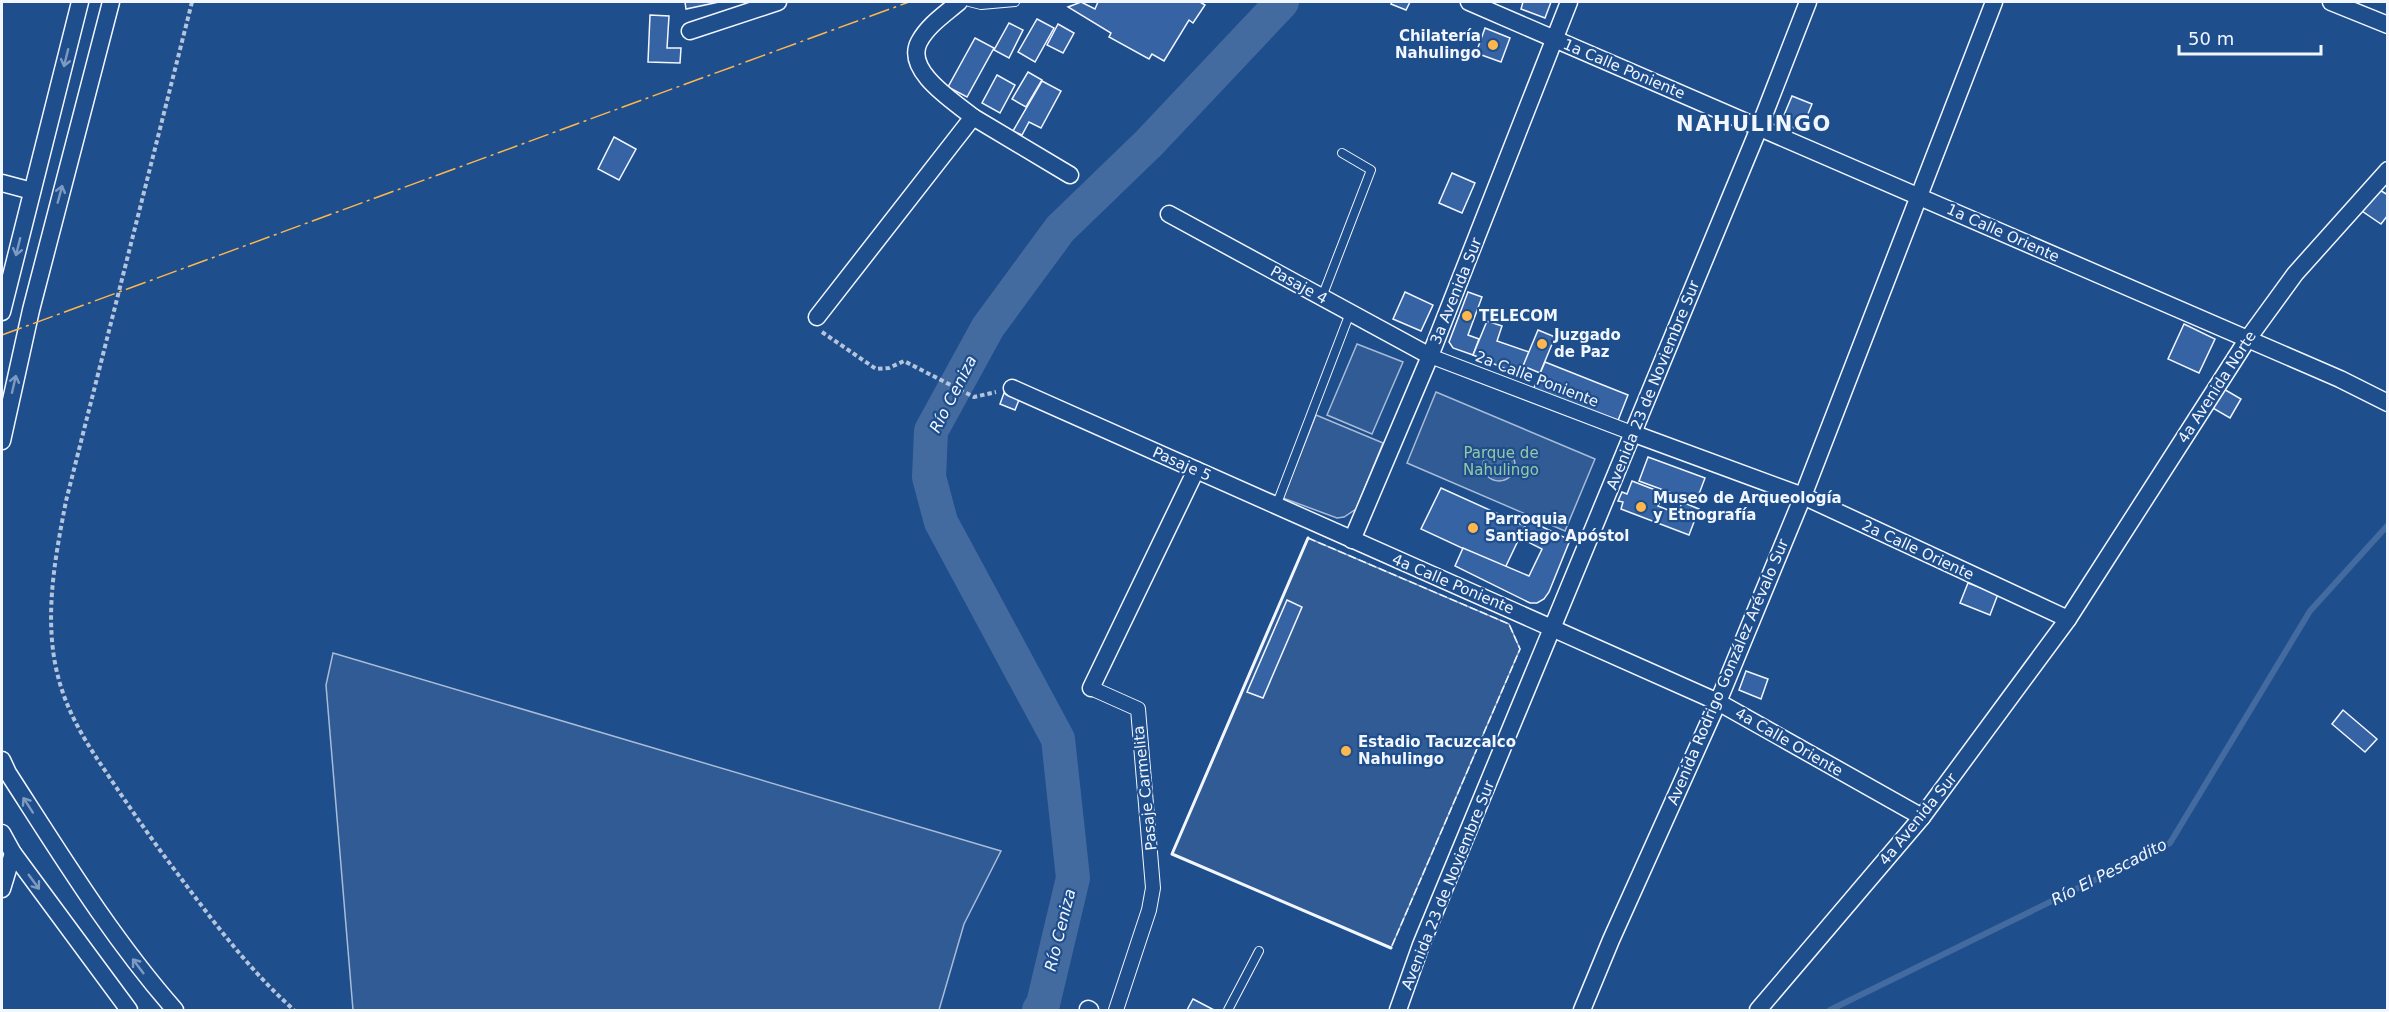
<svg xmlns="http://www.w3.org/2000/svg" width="2389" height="1012" font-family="'DejaVu Sans',sans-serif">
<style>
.built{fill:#305b95;stroke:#a8bbd7;stroke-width:1.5}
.water{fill:#446ba0;stroke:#a8bbd7;stroke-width:1.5}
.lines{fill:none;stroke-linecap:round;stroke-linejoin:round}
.stream{stroke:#446ba0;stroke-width:6}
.river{stroke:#446ba0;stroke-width:34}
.building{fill:#3563a3;stroke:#f2f6ff;stroke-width:1.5}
.service-casing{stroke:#f2f6ff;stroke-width:10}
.pedestrian-casing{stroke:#f2f6ff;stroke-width:16}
.minor-casing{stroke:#f2f6ff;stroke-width:19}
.path{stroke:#b3c4dc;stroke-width:4;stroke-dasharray:4.5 3;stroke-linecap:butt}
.service{stroke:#1f4e8c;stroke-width:8}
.pedestrian{stroke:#1f4e8c;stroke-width:14}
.minor{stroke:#1f4e8c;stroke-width:16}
.fence{stroke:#f2f6ff;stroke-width:1.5;stroke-dasharray:8 3;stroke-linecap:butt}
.wall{stroke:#f2f6ff;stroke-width:3}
.power{stroke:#ffb74d;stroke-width:1.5;stroke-dasharray:21 4.5 3 4.5;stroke-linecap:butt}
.oneway{stroke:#7e9ac0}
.poi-dot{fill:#ffb74d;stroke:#1f4e8c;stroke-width:2}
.labels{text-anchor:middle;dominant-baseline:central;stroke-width:4.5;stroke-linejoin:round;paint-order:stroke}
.poi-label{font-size:15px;font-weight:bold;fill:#f2f6ff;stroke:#1f4e8c;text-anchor:start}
.street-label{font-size:15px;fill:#f2f6ff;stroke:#1f4e8c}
.park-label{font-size:15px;fill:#97c8a6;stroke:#1f4e8c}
.water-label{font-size:16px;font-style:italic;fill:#f2f6ff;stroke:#1f4e8c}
.district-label{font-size:21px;font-weight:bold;letter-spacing:1.5px;fill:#f2f6ff;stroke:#1f4e8c}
</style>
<rect width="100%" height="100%" fill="#1f4e8c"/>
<g class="built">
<polygon points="1357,344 1403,362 1372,434 1327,415"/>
<polygon points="1436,392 1595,459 1565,531 1407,463"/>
<polygon points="1316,415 1383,443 1356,509 1344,517 1337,518 1283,498"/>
<polygon points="1308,538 1509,624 1520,649 1391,948 1172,854"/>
<polygon points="333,653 1001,851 964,924 939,1010 353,1010 326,685"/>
</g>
<circle class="water" cx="1499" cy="465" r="16"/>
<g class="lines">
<polyline class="stream" points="1830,1010 2170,843 2310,611 2388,525"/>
<polyline class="river" points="1039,1010 1043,1004 1073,878 1058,739 941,522 929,477 931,431 988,327 1060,229 1149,143 1282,2"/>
</g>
<g class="building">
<polygon points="685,2 719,2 686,9"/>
<polygon points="1081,2 1095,9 1098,2 1200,2 1205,5 1193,23 1189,20 1164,61 1152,54 1149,59 1109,37 1111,33 1068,7"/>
<polygon points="1392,2 1410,2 1406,10 1391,4"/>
<polygon points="1523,2 1551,2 1545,18 1521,9"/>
<polygon points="650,15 669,16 667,48 681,48 680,63 648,62"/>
<polygon points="1037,19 1054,28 1035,62 1018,52"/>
<polygon points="1009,23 1023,30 1009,58 994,50"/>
<polygon points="1058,24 1074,33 1063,53 1047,45"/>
<polygon points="1485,28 1510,38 1501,62 1476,53"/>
<polygon points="975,38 994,48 967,97 948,87"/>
<polygon points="1028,72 1042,80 1026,107 1012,99"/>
<polygon points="997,75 1015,85 1000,113 982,103"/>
<polygon points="1042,81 1061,91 1041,128 1029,122 1022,135 1013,131"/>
<polygon points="1792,96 1812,104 1801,131 1781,122"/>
<polygon points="614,137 636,149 619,180 598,169"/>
<polygon points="1452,173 1475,183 1462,213 1439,203"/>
<polygon points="2378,189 2388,195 2388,215 2381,224 2362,211"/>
<polygon points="1405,292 1433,305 1421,331 1393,319"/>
<polygon points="1468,292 1482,297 1468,335 1479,339 1473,355 1453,348 1449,342"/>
<polygon points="1487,321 1502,326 1497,341 1529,352 1520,375 1473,355"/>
<polygon points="2184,324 2215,339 2199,373 2168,359"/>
<polygon points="1538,330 1555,337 1540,373 1523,366"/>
<polygon points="1545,362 1628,395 1617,423 1533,390"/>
<polygon points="2222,388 2241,399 2230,418 2211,407"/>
<polygon points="1004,393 1019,400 1015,410 1000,404"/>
<polygon points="1648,457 1705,478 1696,502 1639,481"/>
<polygon points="1632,481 1663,493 1658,506 1678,514 1682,502 1699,509 1689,535 1621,509 1623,502 1618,501 1622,492 1627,494"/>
<polygon points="1441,488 1525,526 1505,568 1421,529"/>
<polygon points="1528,520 1570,540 1549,592 1544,599 1537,603 1530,603 1455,566 1463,548 1529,576 1542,549 1520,538"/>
<polygon points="1968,583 1998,594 1990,615 1960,603"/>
<polygon points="1287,600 1302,607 1263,698 1247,692"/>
<polygon points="1746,671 1768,679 1761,699 1739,690"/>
<polygon points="2343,710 2377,739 2365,752 2332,724"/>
<polygon points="1193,999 1214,1010 1187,1010"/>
</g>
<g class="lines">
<g class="service-casing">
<g id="service">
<polyline points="969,2 981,5 1015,2"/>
<polyline points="1322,297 1371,170 1342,153"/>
<polyline points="1276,506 1350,313"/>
<polyline points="1228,1010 1259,951"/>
</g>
</g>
<g class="pedestrian-casing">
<g id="pedestrian">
<polyline points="1430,356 1632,433"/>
<polyline points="1091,688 1138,709 1153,888 1149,910 1116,1010"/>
</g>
</g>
<g class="minor-casing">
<g id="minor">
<polyline points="1469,2 2340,379 2388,403"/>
<polyline points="2331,2 2388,25"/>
<polyline points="690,31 778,2"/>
<polyline points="973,117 1070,175"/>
<polyline points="2,183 32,191"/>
<polyline points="1169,214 1430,356"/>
<polyline points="2,312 80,2"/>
<path d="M 817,317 L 973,117 C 955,102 904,71 919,42 C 928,25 945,14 959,2"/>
<polyline points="1012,388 1718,702 1922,817"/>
<polyline points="1632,433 1803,496 2068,619"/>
<polyline points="2,441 31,310 111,2"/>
<polyline points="1352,540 1430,356 1569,2"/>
<polyline points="1091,688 1196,470"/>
<path d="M 2,760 L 8,773 C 61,855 111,937 175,1010"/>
<polyline points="2,833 13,853 129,1010"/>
<polyline points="2,889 13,853"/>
<polyline points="1088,1009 1090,1010"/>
<polyline points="1398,1010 1421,945 1759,128 1808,2"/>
<polyline points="1582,1010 1611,940 1718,702 1803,496 1994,2"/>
<polyline points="1758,1010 1922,817 2068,619 2247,340 2295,274 2388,170"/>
</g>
</g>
<g class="path">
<path d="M 192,2 L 66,501 C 56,553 45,609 55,663 C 64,711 87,744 114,784 C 134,814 155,844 177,873 C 213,921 249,970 294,1010"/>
<polyline points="822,332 876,369 889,368 904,361 974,397 996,392"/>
</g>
<use href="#service" class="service"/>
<use href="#pedestrian" class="pedestrian"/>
<use href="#minor" class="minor"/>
<polyline class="fence" points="1308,538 1509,624 1520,649 1391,948"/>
<polyline class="wall" points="1308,538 1172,854 1391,948"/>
<polyline class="power" points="2,335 909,2"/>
</g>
<defs><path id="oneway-shaft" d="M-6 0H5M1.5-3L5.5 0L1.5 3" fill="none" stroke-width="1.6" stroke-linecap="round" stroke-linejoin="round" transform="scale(1.5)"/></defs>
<g class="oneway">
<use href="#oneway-shaft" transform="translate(66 58) rotate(104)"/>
<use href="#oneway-shaft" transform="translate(60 194) rotate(-75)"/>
<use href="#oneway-shaft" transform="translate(18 247) rotate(104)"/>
<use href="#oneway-shaft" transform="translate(14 384) rotate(-77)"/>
<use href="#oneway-shaft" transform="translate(28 805) rotate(-123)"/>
<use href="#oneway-shaft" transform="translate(34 882) rotate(54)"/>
<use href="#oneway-shaft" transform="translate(138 966) rotate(-127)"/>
</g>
<g class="poi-dot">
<circle cx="1493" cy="45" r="6"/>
<circle cx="1467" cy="316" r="6"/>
<circle cx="1542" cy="344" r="6"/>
<circle cx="1641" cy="507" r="6"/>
<circle cx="1473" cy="528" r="6"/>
<circle cx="1346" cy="751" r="6"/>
</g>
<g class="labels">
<g class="poi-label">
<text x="1481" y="36" text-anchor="end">Chilatería<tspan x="1481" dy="17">Nahulingo</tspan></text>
<text x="1479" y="316">TELECOM</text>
<text x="1554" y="335">Juzgado<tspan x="1554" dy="17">de Paz</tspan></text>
<text x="1653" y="498">Museo de Arqueología<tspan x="1653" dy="17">y Etnografía</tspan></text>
<text x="1485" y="519">Parroquia<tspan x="1485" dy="17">Santiago Apóstol</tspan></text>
<text x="1358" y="742">Estadio Tacuzcalco<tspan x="1358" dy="17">Nahulingo</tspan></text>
</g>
<g class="street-label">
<text transform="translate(1624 69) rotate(23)">1a Calle Poniente</text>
<text transform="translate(2003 233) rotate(24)">1a Calle Oriente</text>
<text transform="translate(1299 285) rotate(29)">Pasaje 4</text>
<text transform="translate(1456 291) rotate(-68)">3a Avenida Sur</text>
<text transform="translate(1537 379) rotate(21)">2a Calle Poniente</text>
<text transform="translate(1653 385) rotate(-68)">Avenida 23 de Noviembre Sur</text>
<text transform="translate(2217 387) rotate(-57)">4a Avenida Norte</text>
<text transform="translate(1182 464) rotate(24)">Pasaje 5</text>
<text transform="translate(1918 550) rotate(25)">2a Calle Oriente</text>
<text transform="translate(1453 584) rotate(23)">4a Calle Poniente</text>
<text transform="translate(1728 672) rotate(-67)">Avenida Rodrigo González Arévalo Sur</text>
<text transform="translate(1789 742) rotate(30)">4a Calle Oriente</text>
<text transform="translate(1145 788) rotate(-96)">Pasaje Carmelita</text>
<text transform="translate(1918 819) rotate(-51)">4a Avenida Sur</text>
<text transform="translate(1448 885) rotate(-68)">Avenida 23 de Noviembre Sur</text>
</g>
<g class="park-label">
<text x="1501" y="453">Parque de<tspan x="1501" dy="17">Nahulingo</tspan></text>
</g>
<g class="water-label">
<text transform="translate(953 394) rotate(-63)">Río Ceniza</text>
<text transform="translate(2109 872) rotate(-27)">Río El Pescadito</text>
<text transform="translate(1060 930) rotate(-76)">Río Ceniza</text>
</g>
<g class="district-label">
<text x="1754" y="124">NAHULINGO</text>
</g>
</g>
<rect width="2389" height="1012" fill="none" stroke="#f2f6ff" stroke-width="6"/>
<path d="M2179 45v9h142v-9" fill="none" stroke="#f2f6ff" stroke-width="3"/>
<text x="2188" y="45" font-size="18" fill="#f2f6ff" stroke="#1f4e8c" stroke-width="4.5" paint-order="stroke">50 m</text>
</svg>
